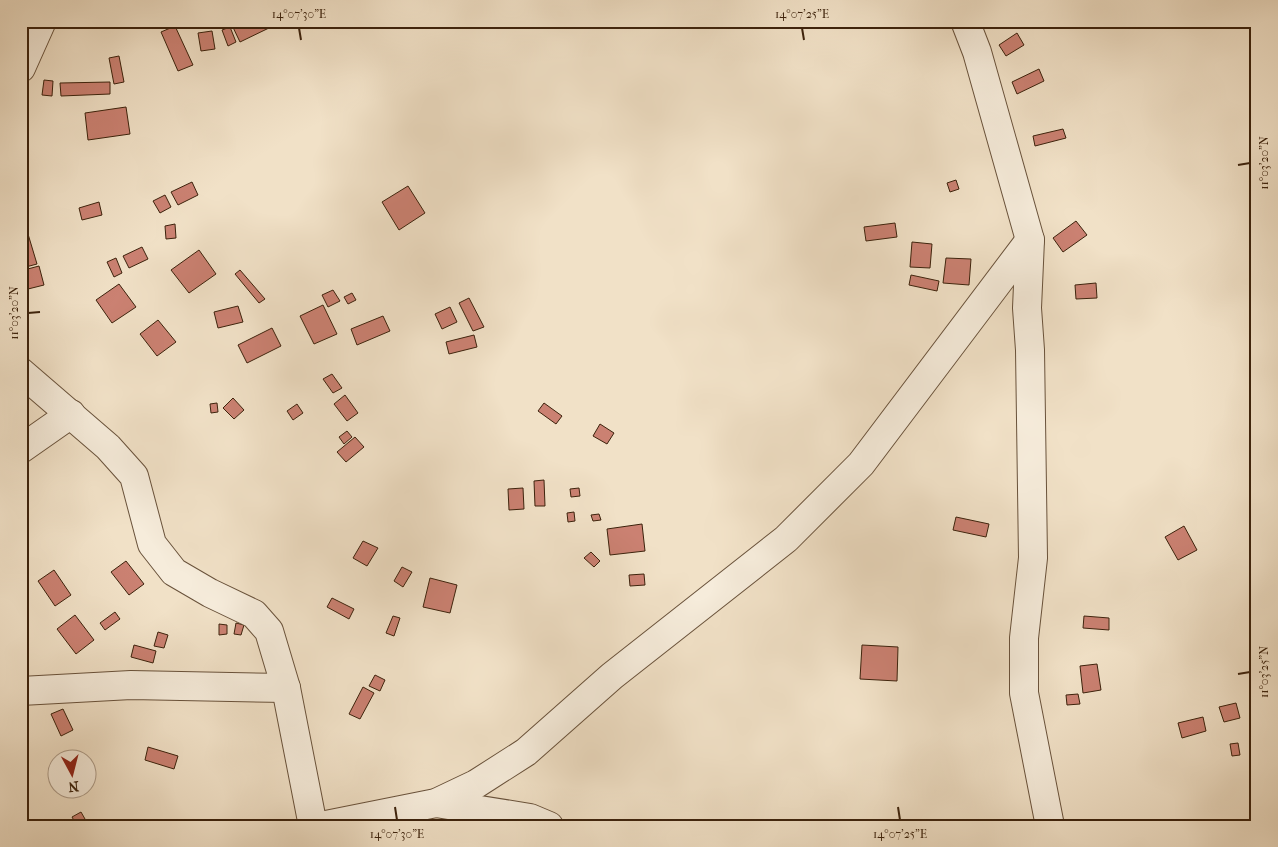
<svg xmlns="http://www.w3.org/2000/svg" width="1278" height="847" font-family="'IM FELL French Canon',serif">
<style>
.building{fill:#cb8172;stroke:#3c220c}
.lines{fill:none;stroke-linecap:round;stroke-linejoin:round}
.minor-casing{stroke:#69523b;stroke-width:30}
.minor{stroke:#f6ecdb;stroke-width:28}
.ticks{fill:none;stroke:#3c220c;stroke-width:2}
.neatline{fill:none;stroke:#3c220c;stroke-width:2}
.ticks-label{font-size:12px;text-anchor:middle;fill:#3c220c}
</style>
<rect width="100%" height="100%" fill="#f1e1c7"/>
<filter id="stains"><feTurbulence type="fractalNoise" baseFrequency=".004" numOctaves="4"/><feColorMatrix values="0 0 0 0 .2 0 0 0 0 .09 0 0 0 0 .02 0 0 0 .5 -.17"/></filter>
<radialGradient id="worn" r=".72"><stop offset=".6" stop-color="#630" stop-opacity="0"/><stop offset="1" stop-color="#630" stop-opacity=".3"/></radialGradient>
<g class="building">
<polygon points="230,21 268,21 271,27 240,42"/>
<polygon points="175,26 193,65 178,71 161,32"/>
<polygon points="230,27 236,42 228,46 222,30"/>
<polygon points="212,31 215,49 201,51 198,33"/>
<polygon points="1017,33 1024,45 1006,56 999,45"/>
<polygon points="119,56 124,82 114,84 109,58"/>
<polygon points="1039,69 1044,81 1017,94 1012,82"/>
<polygon points="44,80 53,81 52,96 42,95"/>
<polygon points="110,82 110,94 61,96 60,83"/>
<polygon points="126,107 130,134 88,140 85,113"/>
<polygon points="1063,129 1066,138 1035,146 1033,136"/>
<polygon points="956,180 959,189 950,192 947,183"/>
<polygon points="192,182 198,195 178,205 171,192"/>
<polygon points="408,186 425,213 399,230 382,202"/>
<polygon points="165,195 171,207 160,213 153,201"/>
<polygon points="99,202 102,215 82,220 79,208"/>
<polygon points="1076,221 1087,235 1063,252 1053,238"/>
<polygon points="895,223 897,237 866,241 864,227"/>
<polygon points="175,224 176,238 166,239 165,226"/>
<polygon points="28,234 37,264 22,268 21,236"/>
<polygon points="912,242 932,244 930,268 910,267"/>
<polygon points="142,247 148,259 129,268 123,256"/>
<polygon points="199,250 216,274 189,293 171,270"/>
<polygon points="116,258 122,273 114,277 107,262"/>
<polygon points="946,258 971,259 969,285 943,283"/>
<polygon points="39,266 44,285 28,289 24,270"/>
<polygon points="240,270 265,299 259,303 235,274"/>
<polygon points="911,275 939,281 937,291 909,285"/>
<polygon points="1096,283 1097,298 1076,299 1075,285"/>
<polygon points="119,284 136,307 112,323 96,300"/>
<polygon points="333,290 340,301 328,307 322,295"/>
<polygon points="352,293 356,300 348,304 344,297"/>
<polygon points="469,298 484,327 473,331 459,303"/>
<polygon points="323,305 337,334 314,344 300,316"/>
<polygon points="238,306 243,322 218,328 214,312"/>
<polygon points="450,307 457,322 442,329 435,314"/>
<polygon points="383,316 390,331 357,345 351,329"/>
<polygon points="158,320 176,342 157,356 140,334"/>
<polygon points="272,328 281,346 247,363 238,345"/>
<polygon points="474,335 477,347 449,354 446,342"/>
<polygon points="332,374 342,388 333,393 323,379"/>
<polygon points="345,395 358,413 347,421 334,404"/>
<polygon points="233,398 244,410 234,419 223,408"/>
<polygon points="217,403 218,412 211,413 210,404"/>
<polygon points="544,403 562,416 556,424 538,411"/>
<polygon points="297,404 303,413 293,420 287,411"/>
<polygon points="600,424 614,433 607,444 593,436"/>
<polygon points="347,431 352,437 344,444 339,437"/>
<polygon points="355,437 364,447 346,462 337,452"/>
<polygon points="544,480 545,506 535,506 534,481"/>
<polygon points="523,488 524,509 509,510 508,489"/>
<polygon points="579,488 580,496 571,497 570,489"/>
<polygon points="574,512 575,521 568,522 567,513"/>
<polygon points="599,514 601,520 593,521 591,515"/>
<polygon points="956,517 989,524 986,537 953,530"/>
<polygon points="642,524 645,551 610,555 607,529"/>
<polygon points="1184,526 1197,550 1178,560 1165,537"/>
<polygon points="363,541 378,548 367,566 353,558"/>
<polygon points="591,552 600,561 594,567 584,558"/>
<polygon points="126,561 144,584 129,595 111,572"/>
<polygon points="402,567 412,572 403,587 394,581"/>
<polygon points="54,570 71,595 55,606 38,581"/>
<polygon points="644,574 645,585 630,586 629,575"/>
<polygon points="430,578 457,585 450,613 423,607"/>
<polygon points="332,598 354,609 349,619 327,607"/>
<polygon points="115,612 120,619 105,630 100,623"/>
<polygon points="75,615 94,640 76,654 57,629"/>
<polygon points="393,616 400,618 394,636 386,633"/>
<polygon points="1084,616 1109,618 1109,630 1083,628"/>
<polygon points="236,623 244,625 241,635 234,634"/>
<polygon points="219,624 227,625 227,634 219,635"/>
<polygon points="158,632 168,635 164,648 154,646"/>
<polygon points="134,645 156,651 153,663 131,657"/>
<polygon points="862,645 898,647 897,681 860,679"/>
<polygon points="1097,664 1101,690 1083,693 1080,666"/>
<polygon points="375,675 385,680 380,691 369,686"/>
<polygon points="363,687 374,693 360,719 349,714"/>
<polygon points="1078,694 1080,704 1067,705 1066,695"/>
<polygon points="1236,703 1240,718 1224,722 1219,707"/>
<polygon points="63,709 73,730 61,736 51,714"/>
<polygon points="1203,717 1206,731 1182,738 1178,723"/>
<polygon points="1238,743 1240,755 1232,756 1230,744"/>
<polygon points="148,747 178,756 174,769 145,760"/>
<polygon points="81,812 89,826 77,826 72,817"/>
</g>
<g class="lines">
<g class="minor-casing">
<g id="minor">
<polyline points="965,21 977,52 1030,240 1027,308 1030,350 1033,558 1024,638 1024,693 1050,826"/>
<polyline points="21,68 42,21"/>
<polyline points="21,372 108,447 134,476 152,544 174,572 210,593 254,614 269,631 286,688 313,826"/>
<polyline points="21,449 71,414"/>
<polyline points="21,691 131,685 286,688"/>
<polyline points="436,803 530,818 549,826"/>
<polyline points="321,826 436,803 476,784 526,752 612,676 786,539 861,464 1030,240"/>
</g>
</g>
<use href="#minor" class="minor"/>
</g>
<path class="ticks" d="M 299,28 L 301,40M 802,28 L 804,40M 1238,165 L 1250,163M 28,313 L 40,312M 1238,674 L 1250,672M 395,807 L 397,820M 898,807 L 900,820"/>
<rect width="1278" height="847" fill="none" stroke="#f1e1c7" stroke-width="55"/>
<g transform="translate(72 774) rotate(173)"><circle r="24" fill="#f6ecdb" stroke="#ac9b88"/>
<path d="M0-4L9 19L0 12L-9 19Z" fill="#8f2418"/>
<text y="-8" font-size="14" font-weight="bold" text-anchor="middle" fill="#3c220c">N</text>
</g>
<rect x="28" y="28" width="1222" height="792" class="neatline"/>
<g class="ticks-label">
<text x="299" y="18">14°07'30"E</text>
<text x="802" y="18">14°07'25"E</text>
<text transform="translate(1264 163) rotate(-90)" y="4">11°03'20"N</text>
<text transform="translate(14 313) rotate(-90)" y="4">11°03'20"N</text>
<text transform="translate(1264 672) rotate(-90)" y="4">11°03'25"N</text>
<text x="397" y="838">14°07'30"E</text>
<text x="900" y="838">14°07'25"E</text>
</g>
<rect width="100%" height="100%" filter="url(#stains)"/>
<rect width="100%" height="100%" fill="url(#worn)"/>
</svg>
